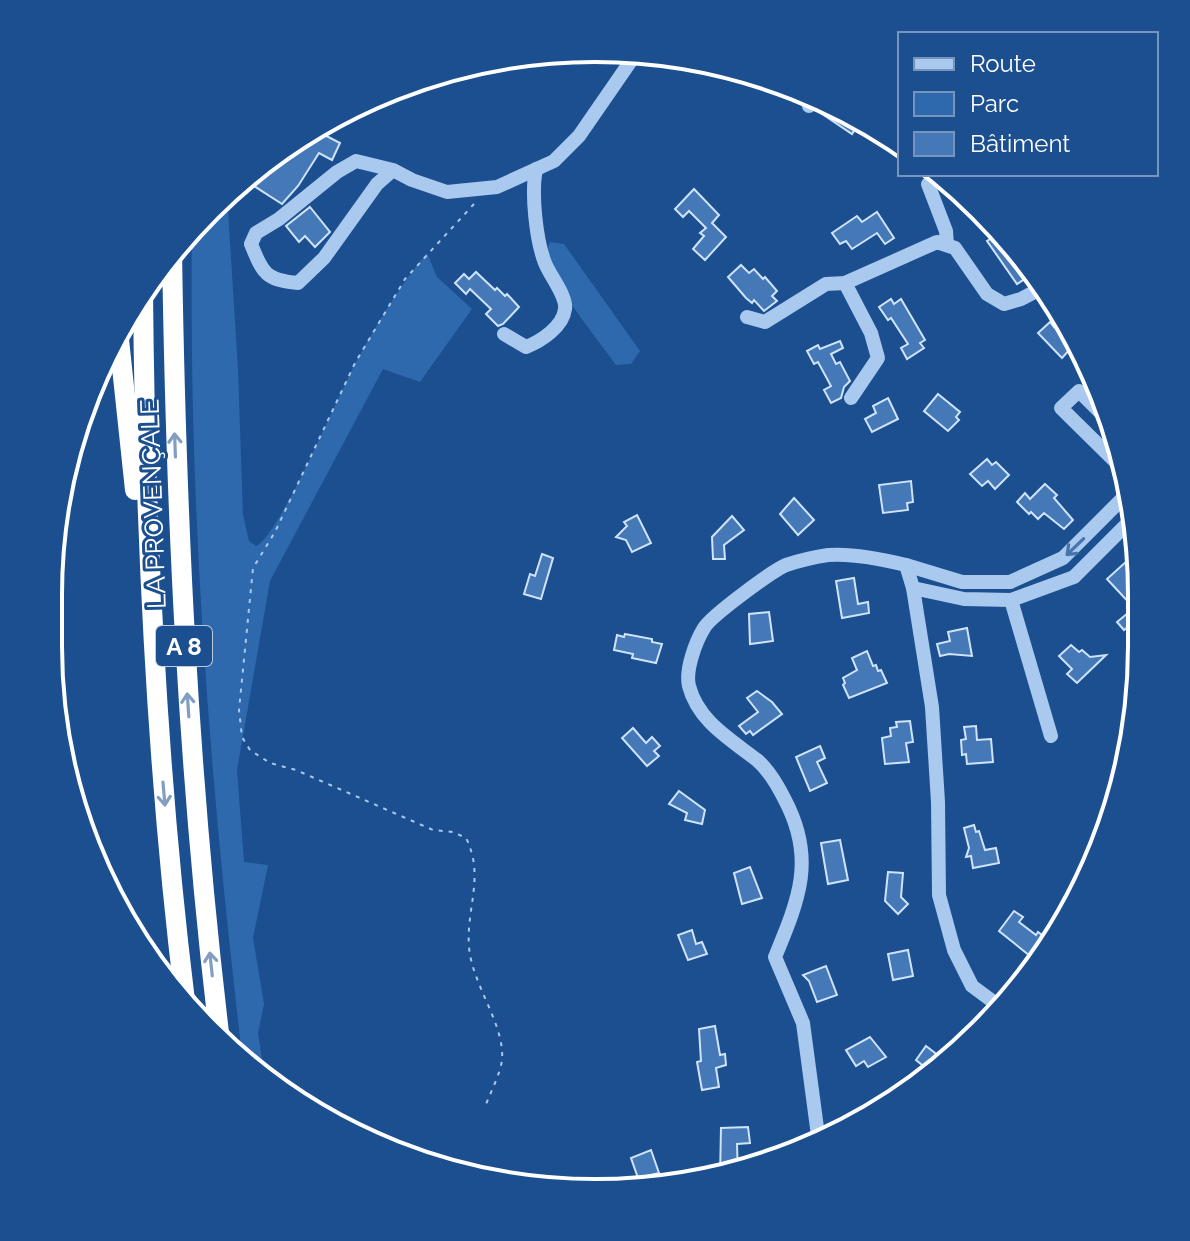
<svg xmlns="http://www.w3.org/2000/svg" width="1190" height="1241" font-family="Raleway,sans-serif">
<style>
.green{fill:#2e69ad}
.building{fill:#4478b7;stroke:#cfe3fa;stroke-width:2}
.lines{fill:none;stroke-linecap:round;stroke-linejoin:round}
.path{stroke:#a9c9ee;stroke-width:2;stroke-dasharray:4 6;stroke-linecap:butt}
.minor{stroke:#a9c9ee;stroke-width:14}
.highway{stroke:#fff;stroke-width:20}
.oneway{stroke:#829ec1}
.oneway2{stroke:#4674ac}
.labels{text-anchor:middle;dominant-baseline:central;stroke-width:6;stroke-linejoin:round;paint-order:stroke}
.shield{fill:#1b4f8f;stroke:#bbcadd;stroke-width:2}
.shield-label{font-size:24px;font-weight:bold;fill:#fff}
.street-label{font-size:26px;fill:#fff;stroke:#1b4f8f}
.rim{fill:none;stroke:#fff;stroke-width:4}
</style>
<rect width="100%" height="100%" fill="#1b4f8f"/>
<g class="green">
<path d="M 227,194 L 238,369 L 243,515 L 249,541 L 256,546 C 281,534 338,395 356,362 C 377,324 399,286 427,253 L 437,277 L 472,309 L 420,382 L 383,369 L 270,581 L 237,770 L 244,862 L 268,865 L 253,938 L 264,1004 L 258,1033 L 265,1079 L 243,1063 C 210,786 188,507 192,227 Z"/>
<path d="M 550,242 L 564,244 L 640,351 L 631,364 L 616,365 C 600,342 548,279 546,254 C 546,252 549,243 550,242 Z"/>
</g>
<g class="building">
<polygon points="822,100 862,118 852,134 818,111"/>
<polygon points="313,129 340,143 332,160 319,153 298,186 282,204 243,179 262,161"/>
<polygon points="694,189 719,215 712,223 726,237 705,260 693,249 704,236 700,233 706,228 689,211 683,217 675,209"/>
<polygon points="310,207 330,232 315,247 305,236 299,242 286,226"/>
<polygon points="877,212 894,238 885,244 877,233 852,249 846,241 840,244 832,233 857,216 862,222"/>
<polygon points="1001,232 1035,272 1017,284 987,241"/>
<polygon points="741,265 749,273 754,269 763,279 765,277 777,291 772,296 777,301 764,311 754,300 752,303 746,298 728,277"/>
<polygon points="476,272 495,290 497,288 505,296 507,294 519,307 503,324 498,326 486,314 491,309 470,289 466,294 455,283 464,274 469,279"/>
<polygon points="891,299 894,304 901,299 925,340 920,343 924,348 907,359 901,348 908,344 891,318 888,320 879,307"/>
<polygon points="1050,322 1054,327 1059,323 1066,330 1061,335 1072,347 1062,358 1038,333"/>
<polygon points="840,341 843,348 831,354 836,364 840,362 850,381 844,387 841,398 831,403 824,390 831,386 818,362 814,364 807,351 818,345 820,349"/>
<polygon points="938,394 960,412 956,417 959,420 948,431 924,411"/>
<polygon points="888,398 898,419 872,432 865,419 876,413 873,406"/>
<polygon points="987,459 992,465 996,462 1009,475 995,489 988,481 982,486 970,474"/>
<polygon points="911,481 913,502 907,503 908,510 883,513 879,485"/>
<polygon points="1045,484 1057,495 1054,498 1073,520 1064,529 1044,513 1038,519 1031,512 1029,514 1017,502 1025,493 1030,499"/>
<polygon points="794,498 814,520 798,535 780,514"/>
<polygon points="637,515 651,543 632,552 626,540 616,537 627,526 624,522"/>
<polygon points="732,516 744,530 724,545 725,559 713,559 712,537"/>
<polygon points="1139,550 1136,620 1124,630 1117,622 1134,608 1107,579"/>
<polygon points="542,554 553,558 541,599 524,594 530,574 535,576"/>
<polygon points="854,578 858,604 868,602 869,613 842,618 836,581"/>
<polygon points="769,612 773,641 750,644 749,614"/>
<polygon points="967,628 972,656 949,654 940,656 937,644 950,641 948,632"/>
<polygon points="625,634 652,639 652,642 662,644 656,663 632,658 633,654 614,650 617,635 624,637"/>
<polygon points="1071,645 1079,652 1082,650 1090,657 1106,655 1077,683 1067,674 1072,669 1059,656"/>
<polygon points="867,651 873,666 876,665 878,671 881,670 887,683 849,698 843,685 845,683 843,678 857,670 852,658"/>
<polygon points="757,691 772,702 782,714 753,735 750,731 746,734 739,726 758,712 747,698"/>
<polygon points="910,721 913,742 906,743 909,762 885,764 882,738 891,736 890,728 897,727 896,722"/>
<polygon points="976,726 977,740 991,739 993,762 967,764 966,754 962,755 961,740 966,739 964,727"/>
<polygon points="633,728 646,743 652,737 660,746 654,751 659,756 647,766 622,738"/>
<polygon points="820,746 825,758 817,762 827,783 810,791 796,757"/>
<polygon points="679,791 705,810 702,824 685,820 687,813 669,804"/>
<polygon points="974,825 976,832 979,831 985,850 996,848 999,863 973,868 971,856 966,857 969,848 964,828"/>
<polygon points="840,840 848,880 828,884 821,843"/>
<polygon points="750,867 762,898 742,904 734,873"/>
<polygon points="888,872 903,873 901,897 908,904 898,914 885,901"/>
<polygon points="1014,911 1023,917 1019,922 1036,935 1038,932 1047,939 1035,960 999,931"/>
<polygon points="692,930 696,944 702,942 707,954 688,960 678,935"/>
<polygon points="908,950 913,976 893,980 888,954"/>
<polygon points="826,966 837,995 817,1002 809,981 803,975"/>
<polygon points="715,1026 720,1055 725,1054 726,1065 716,1068 719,1087 702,1090 697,1062 701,1061 699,1029"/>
<polygon points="870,1037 886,1057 868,1067 864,1061 856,1066 846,1050"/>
<polygon points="926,1046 948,1063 932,1073 916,1060"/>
<polygon points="748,1127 750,1143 737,1144 738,1174 720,1177 721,1128"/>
<polygon points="651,1150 659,1173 638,1178 631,1158"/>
</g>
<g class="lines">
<path class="path" d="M 474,204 L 405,279 L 355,363 L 275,532 L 253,568 L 239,710 L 242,737 L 250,750 L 270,763 L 296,770 L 433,830 L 453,832 L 466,838 C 485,876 466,908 469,947 C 472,985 505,1024 502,1060 C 500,1075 490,1093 485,1107"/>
<g class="minor">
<polyline points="809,94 809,106"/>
<path d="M 393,170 L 377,184 L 324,258 L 298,283 C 265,280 263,273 251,244 L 256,233 L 279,219 L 337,172 L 356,161 L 393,170 L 412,180 L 447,192 L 497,187 L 554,161 L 579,136 L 637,52"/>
<polyline points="928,184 946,231 947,245"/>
<polyline points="845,283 871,333 878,358 851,398"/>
<polyline points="747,317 765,322 826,284 845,283 937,242 955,248 987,294 1004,304 1021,299 1044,287"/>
<path d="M 504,334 L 526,347 C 541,341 563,327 565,309 C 567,296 550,276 545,263 C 536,240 531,193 536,169"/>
<polyline points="1112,424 1079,391 1061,408 1127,473"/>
<polyline points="906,565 962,582 1010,582 1063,558 1130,491"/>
<polyline points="913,588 964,599 1011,600 1074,577 1134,517"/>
<polyline points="1011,600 1051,736"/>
<path d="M 819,1143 L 803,1023 L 775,957 C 799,899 816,859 785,800 C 778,786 769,770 757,760 C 730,739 698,721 689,686 C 685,670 696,641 704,628 C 711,616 772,571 786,565 C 798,561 815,557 828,555 C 853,553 882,559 906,565 L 913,588 L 932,707 L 938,802 L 939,895 L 954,950 L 972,986 L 999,1006 L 1003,1006"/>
</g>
<g class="highway">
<path d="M 172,250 C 176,517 188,776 220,1041"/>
<path d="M 143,291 C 145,528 156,765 185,1001"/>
<polyline points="118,330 135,490"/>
</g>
</g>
<defs><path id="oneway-shaft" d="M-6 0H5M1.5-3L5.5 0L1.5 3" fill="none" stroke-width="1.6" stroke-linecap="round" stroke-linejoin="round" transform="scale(2)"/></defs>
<g class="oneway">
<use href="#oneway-shaft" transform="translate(175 445) rotate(-92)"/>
<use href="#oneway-shaft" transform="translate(188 705) rotate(-94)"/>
<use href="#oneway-shaft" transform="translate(164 794) rotate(85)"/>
<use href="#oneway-shaft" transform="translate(211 964) rotate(-96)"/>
</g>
<use class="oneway2" href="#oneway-shaft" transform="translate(1075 547) rotate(136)"/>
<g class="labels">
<rect class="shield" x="156" y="626" width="56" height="40" rx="6"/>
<g class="shield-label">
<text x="184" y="646">A 8</text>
</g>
<g class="street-label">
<text transform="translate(153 504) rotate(-92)">LA PROVENÇALE</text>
</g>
</g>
<path d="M0 0H1190V1241H0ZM595 62H595A533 533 0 0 1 1128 595V646A533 533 0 0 1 595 1179H595A533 533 0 0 1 62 646V595A533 533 0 0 1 595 62Z" fill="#1b4f8f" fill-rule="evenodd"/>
<path class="rim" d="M595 62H595A533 533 0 0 1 1128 595V646A533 533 0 0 1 595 1179H595A533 533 0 0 1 62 646V595A533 533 0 0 1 595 62Z"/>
<rect x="898" y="32" width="260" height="144" fill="#1b4f8f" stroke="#7695bc" stroke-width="2"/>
<rect x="914" y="58" width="40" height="12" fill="#a9c9ee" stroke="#7695bc" stroke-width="2"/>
<text x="970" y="72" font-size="24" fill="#ffffff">Route</text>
<rect x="914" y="92" width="40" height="24" fill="#2e69ad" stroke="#7695bc" stroke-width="2"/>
<text x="970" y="112" font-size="24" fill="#ffffff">Parc</text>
<rect x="914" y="132" width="40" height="24" fill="#4478b7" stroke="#7695bc" stroke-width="2"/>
<text x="970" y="152" font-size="24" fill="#ffffff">Bâtiment</text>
</svg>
